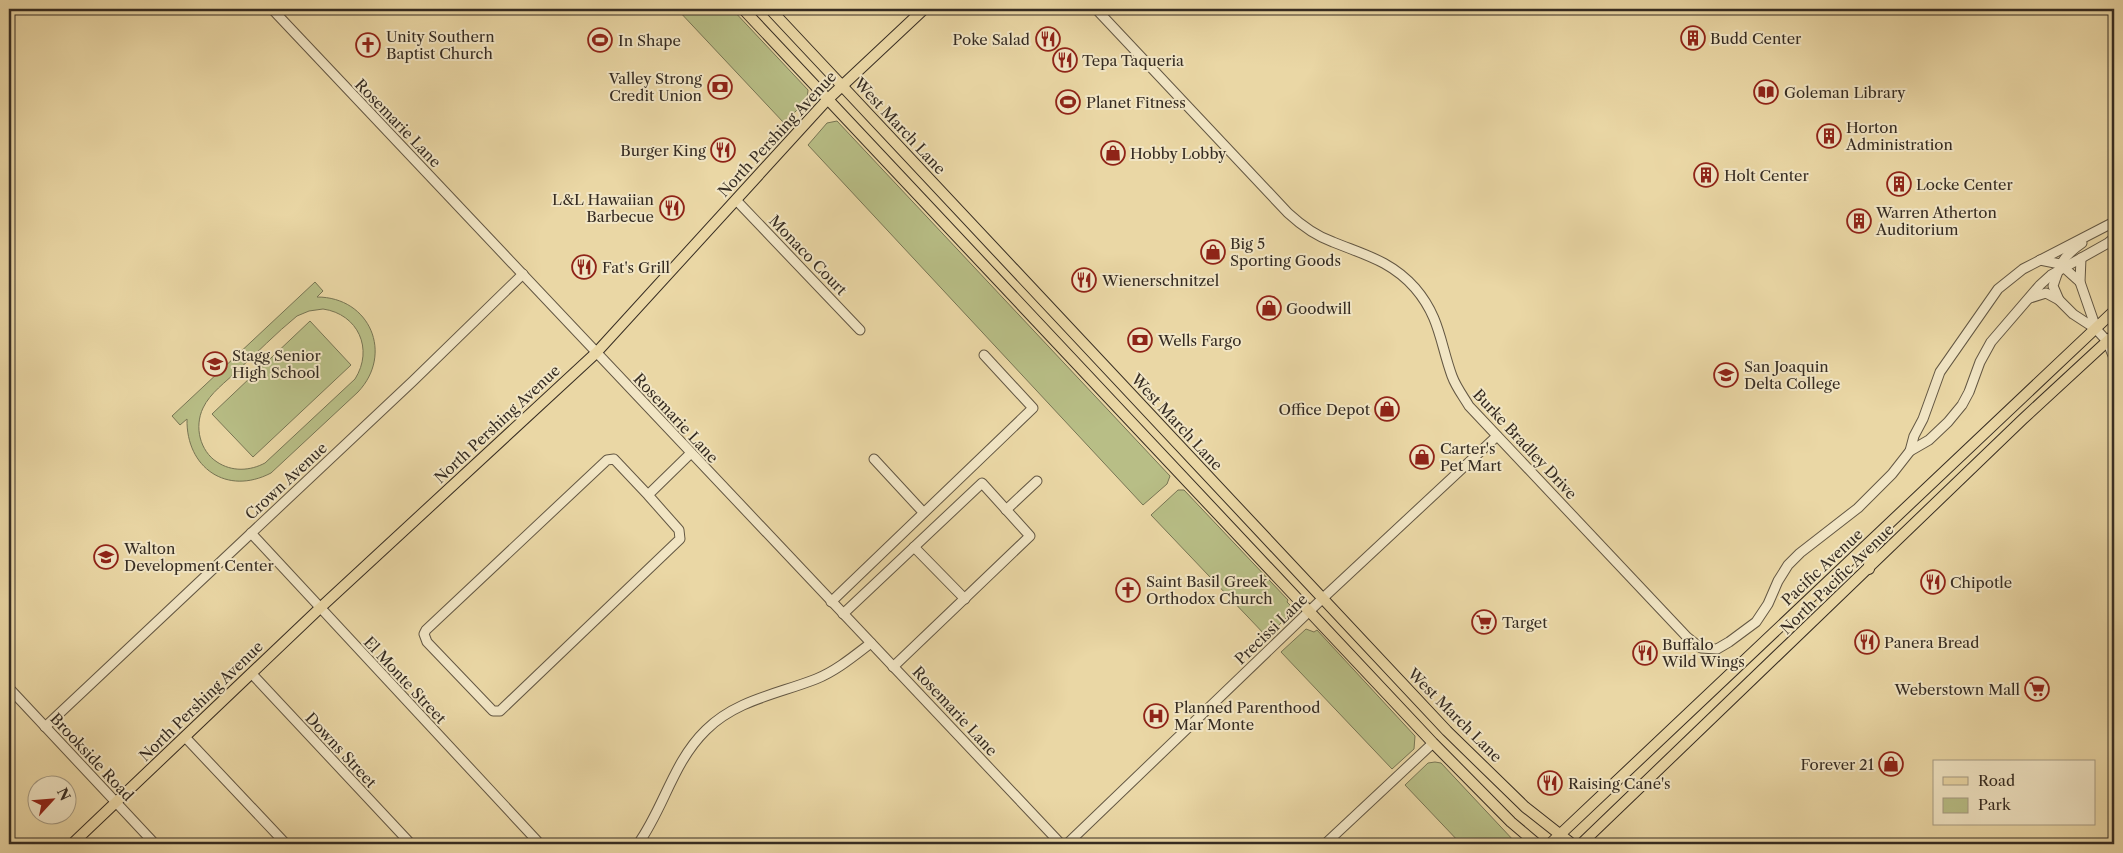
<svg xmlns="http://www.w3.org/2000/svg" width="2123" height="853" font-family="'Libre Caslon Text',serif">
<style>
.green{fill:#b8be86;stroke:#777554;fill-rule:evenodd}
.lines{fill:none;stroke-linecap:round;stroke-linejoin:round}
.minor-casing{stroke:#635743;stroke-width:11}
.major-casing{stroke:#362c22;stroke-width:12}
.minor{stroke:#f1e5c4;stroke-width:9}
.major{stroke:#ead7a5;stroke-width:10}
.labels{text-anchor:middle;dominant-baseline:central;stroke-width:4;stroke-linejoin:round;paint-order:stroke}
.poi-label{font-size:15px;fill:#362c22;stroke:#f1e5c4;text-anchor:start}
.street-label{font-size:15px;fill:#362c22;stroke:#f1e5c4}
</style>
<rect width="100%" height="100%" fill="#ead7a5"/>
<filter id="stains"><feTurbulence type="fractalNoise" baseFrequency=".004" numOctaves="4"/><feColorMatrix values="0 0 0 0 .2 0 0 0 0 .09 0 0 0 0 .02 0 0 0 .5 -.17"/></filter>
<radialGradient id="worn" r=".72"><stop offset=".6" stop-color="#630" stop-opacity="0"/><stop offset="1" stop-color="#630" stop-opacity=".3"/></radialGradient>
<g class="green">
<polygon points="677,9 732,9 808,90 807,100 784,123"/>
<polygon points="837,121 1170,476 1167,484 1143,505 808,145 827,123"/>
<path d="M 315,282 L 323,291 L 317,297 C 370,297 394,354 358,392 L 271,473 C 227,496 186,468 187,419 L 180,425 L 172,416 ZM 323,309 C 358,314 374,349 355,379 L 265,463 C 250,471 232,472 217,462 C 200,451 194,427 203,408 C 210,393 226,382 237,371 C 257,353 276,333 297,316 L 309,311 Z"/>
<polygon points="310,321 351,365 253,457 212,414"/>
<polygon points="1178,490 1184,490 1288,600 1287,602 1290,605 1290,614 1267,637 1151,515"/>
<polygon points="1306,629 1314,632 1317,630 1415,736 1414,749 1392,769 1281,652"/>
<polygon points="1435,762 1441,763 1515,842 1515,844 1461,844 1405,785 1428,763"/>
</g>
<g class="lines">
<g class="minor-casing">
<g id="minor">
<polyline points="272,9 1061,844"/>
<path d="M 1096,9 L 1288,213 C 1301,225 1316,236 1333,242 C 1365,255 1391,261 1415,288 C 1440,317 1440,343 1452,376 C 1456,387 1463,396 1469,406 L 1687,637 L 1701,648 L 1717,649 L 1729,642 L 1756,622 L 1768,604 L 1778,581 L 1788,565 L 1800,553 L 1858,508 L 1892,474 L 1910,451 L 1929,440 L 1948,422 L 1962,405 L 1969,392 L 1980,362 L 1991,342 L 2040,285 L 2051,275 L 2108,243 L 2114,238"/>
<polyline points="736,200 860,330"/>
<polyline points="2081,258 2080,282 2096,328"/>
<polyline points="2040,260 2060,264 2080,282"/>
<polyline points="2030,298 2046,293 2059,300 2073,314 2096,329 2107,341 2114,358"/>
<path d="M 2059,300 L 2053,286 C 2060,264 2063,256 2082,243"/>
<polyline points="1910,451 1914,436 1923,419 1940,372 1998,289 2023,269 2114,222"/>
<polyline points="874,459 923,512"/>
<polyline points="648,495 679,530 680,539 500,711 493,711 427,642 424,634 426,630 607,460 614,459 648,495 691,453"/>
<polyline points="1006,510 1037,481"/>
<polyline points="251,533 540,844"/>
<polyline points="914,547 965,599"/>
<polyline points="831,602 1033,408 984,355"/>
<polyline points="843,614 982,483 1030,536 893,667"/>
<polyline points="252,674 411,844"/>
<polyline points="9,688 155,844"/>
<polyline points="45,727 413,381 523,274"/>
<polyline points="185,737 286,844"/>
<path d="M 638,844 C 664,808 673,762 706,730 C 736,700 778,694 816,679 C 836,671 854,656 871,643"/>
<polyline points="1067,844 1322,599 1497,436"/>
<polyline points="1325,844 1433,743"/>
</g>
</g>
<g class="major-casing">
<g id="major">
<polyline points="743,9 1433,743 1511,822 1537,844"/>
<polyline points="770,9 1447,731 1525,807 1572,844"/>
<path d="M 1869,569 C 1869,556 1870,551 1879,542"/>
<polyline points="72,844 320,608 596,353 827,100 924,9"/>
<polyline points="1550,844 2114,311"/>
<polyline points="1581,844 2023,419 2114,335"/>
</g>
</g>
<use href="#minor" class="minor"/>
<use href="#major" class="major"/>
</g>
<defs>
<g id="building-ring" transform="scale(1.25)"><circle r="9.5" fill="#f1e5c4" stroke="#8f2418" stroke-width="1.5"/><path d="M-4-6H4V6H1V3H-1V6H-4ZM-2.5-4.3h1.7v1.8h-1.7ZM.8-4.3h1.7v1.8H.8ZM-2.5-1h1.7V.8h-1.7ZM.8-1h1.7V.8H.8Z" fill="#8f2418"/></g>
<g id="restaurant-ring" transform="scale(1.25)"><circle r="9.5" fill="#f1e5c4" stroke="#8f2418" stroke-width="1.5"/><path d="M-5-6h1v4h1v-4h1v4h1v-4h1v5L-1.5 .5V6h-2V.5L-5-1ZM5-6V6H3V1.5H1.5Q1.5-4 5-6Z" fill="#8f2418"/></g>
<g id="stadium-ring" transform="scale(1.25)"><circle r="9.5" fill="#f1e5c4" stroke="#8f2418" stroke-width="1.5"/><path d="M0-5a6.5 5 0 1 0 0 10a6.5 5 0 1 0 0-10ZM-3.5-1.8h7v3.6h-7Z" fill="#8f2418"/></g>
<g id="church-ring" transform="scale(1.25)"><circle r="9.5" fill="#f1e5c4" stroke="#8f2418" stroke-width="1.5"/><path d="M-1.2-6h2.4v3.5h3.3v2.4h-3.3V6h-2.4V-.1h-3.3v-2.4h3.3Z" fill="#8f2418"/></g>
<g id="bank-ring" transform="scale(1.25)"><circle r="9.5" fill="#f1e5c4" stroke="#8f2418" stroke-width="1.5"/><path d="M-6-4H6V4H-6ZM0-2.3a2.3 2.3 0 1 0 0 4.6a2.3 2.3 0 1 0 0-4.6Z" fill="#8f2418"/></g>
<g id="library-ring" transform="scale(1.25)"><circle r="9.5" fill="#f1e5c4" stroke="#8f2418" stroke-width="1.5"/><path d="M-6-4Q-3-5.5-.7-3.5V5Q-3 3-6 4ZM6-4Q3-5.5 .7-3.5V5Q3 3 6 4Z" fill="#8f2418"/></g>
<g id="shop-ring" transform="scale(1.25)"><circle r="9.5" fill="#f1e5c4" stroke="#8f2418" stroke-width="1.5"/><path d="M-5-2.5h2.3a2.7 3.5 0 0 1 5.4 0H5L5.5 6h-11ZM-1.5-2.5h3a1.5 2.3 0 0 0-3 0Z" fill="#8f2418"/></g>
<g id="school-ring" transform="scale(1.25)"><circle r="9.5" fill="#f1e5c4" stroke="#8f2418" stroke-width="1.5"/><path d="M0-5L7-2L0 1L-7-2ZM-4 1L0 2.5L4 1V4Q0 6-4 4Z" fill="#8f2418"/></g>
<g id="university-ring" transform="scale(1.25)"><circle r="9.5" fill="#f1e5c4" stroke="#8f2418" stroke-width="1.5"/><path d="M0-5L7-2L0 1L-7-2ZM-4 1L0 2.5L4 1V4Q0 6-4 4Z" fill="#8f2418"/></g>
<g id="supermarket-ring" transform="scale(1.25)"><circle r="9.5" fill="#f1e5c4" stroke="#8f2418" stroke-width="1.5"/><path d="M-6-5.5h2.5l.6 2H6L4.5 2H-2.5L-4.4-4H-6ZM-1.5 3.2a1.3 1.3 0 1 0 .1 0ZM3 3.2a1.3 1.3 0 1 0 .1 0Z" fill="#8f2418"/></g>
<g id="hospital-ring" transform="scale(1.25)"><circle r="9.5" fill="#f1e5c4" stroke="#8f2418" stroke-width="1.5"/><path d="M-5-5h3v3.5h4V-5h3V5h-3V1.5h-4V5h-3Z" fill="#8f2418"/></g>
</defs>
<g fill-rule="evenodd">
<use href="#building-ring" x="1693" y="38"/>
<use href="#restaurant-ring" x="1048" y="39"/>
<use href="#stadium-ring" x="600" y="40"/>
<use href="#church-ring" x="368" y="45"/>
<use href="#restaurant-ring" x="1065" y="60"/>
<use href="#bank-ring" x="720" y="87"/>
<use href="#library-ring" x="1766" y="92"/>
<use href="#stadium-ring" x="1068" y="102"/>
<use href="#building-ring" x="1829" y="136"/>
<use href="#restaurant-ring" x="723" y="150"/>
<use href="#shop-ring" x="1113" y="153"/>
<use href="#building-ring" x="1706" y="175"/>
<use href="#building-ring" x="1899" y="184"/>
<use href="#restaurant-ring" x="672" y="208"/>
<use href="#building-ring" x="1859" y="221"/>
<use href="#shop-ring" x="1213" y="252"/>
<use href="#restaurant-ring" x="584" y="267"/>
<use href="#restaurant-ring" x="1084" y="280"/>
<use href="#shop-ring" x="1269" y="308"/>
<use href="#bank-ring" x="1140" y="340"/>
<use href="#school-ring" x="215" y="364"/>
<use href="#university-ring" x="1726" y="375"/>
<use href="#shop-ring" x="1387" y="409"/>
<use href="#shop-ring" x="1422" y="457"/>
<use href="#school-ring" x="106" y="557"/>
<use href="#restaurant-ring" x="1933" y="582"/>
<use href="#church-ring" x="1128" y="590"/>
<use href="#supermarket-ring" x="1484" y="622"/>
<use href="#restaurant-ring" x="1867" y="642"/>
<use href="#restaurant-ring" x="1645" y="653"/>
<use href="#supermarket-ring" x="2037" y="689"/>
<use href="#hospital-ring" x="1156" y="716"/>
<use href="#shop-ring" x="1891" y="764"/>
<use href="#restaurant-ring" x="1550" y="783"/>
</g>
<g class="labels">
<g class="poi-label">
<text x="386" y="36">Unity Southern<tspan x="386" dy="17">Baptist Church</tspan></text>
<text x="1710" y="38">Budd Center</text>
<text x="1030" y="39" text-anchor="end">Poke Salad</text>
<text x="618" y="40">In Shape</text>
<text x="1082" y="60">Tepa Taqueria</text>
<text x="702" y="78" text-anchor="end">Valley Strong<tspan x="702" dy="17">Credit Union</tspan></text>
<text x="1784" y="92">Goleman Library</text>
<text x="1086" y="102">Planet Fitness</text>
<text x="1846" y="127">Horton<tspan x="1846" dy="17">Administration</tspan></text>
<text x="706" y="150" text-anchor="end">Burger King</text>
<text x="1130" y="153">Hobby Lobby</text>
<text x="1724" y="175">Holt Center</text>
<text x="1916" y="184">Locke Center</text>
<text x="654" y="199" text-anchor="end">L&amp;L Hawaiian<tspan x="654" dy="17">Barbecue</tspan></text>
<text x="1876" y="212">Warren Atherton<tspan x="1876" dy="17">Auditorium</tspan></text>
<text x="1230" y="243">Big 5<tspan x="1230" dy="17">Sporting Goods</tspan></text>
<text x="602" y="267">Fat's Grill</text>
<text x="1102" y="280">Wienerschnitzel</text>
<text x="1286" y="308">Goodwill</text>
<text x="1158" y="340">Wells Fargo</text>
<text x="232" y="355">Stagg Senior<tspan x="232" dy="17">High School</tspan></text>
<text x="1744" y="366">San Joaquin<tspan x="1744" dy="17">Delta College</tspan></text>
<text x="1370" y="409" text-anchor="end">Office Depot</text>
<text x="1440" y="448">Carter's<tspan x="1440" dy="17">Pet Mart</tspan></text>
<text x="124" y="548">Walton<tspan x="124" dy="17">Development Center</tspan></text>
<text x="1146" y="581">Saint Basil Greek<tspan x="1146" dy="17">Orthodox Church</tspan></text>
<text x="1950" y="582">Chipotle</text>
<text x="1502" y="622">Target</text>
<text x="1884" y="642">Panera Bread</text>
<text x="1662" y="644">Buffalo<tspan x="1662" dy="17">Wild Wings</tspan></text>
<text x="2020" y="689" text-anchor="end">Weberstown Mall</text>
<text x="1174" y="707">Planned Parenthood<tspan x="1174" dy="17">Mar Monte</tspan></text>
<text x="1874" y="764" text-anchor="end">Forever 21</text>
<text x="1568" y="783">Raising Cane's</text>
</g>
<g class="street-label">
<text transform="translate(398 123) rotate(46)">Rosemarie Lane</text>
<text transform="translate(900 126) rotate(47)">West March Lane</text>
<text transform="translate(777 134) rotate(-47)">North Pershing Avenue</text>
<text transform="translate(808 255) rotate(46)">Monaco Court</text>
<text transform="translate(676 418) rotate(47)">Rosemarie Lane</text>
<text transform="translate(1177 422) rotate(47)">West March Lane</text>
<text transform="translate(497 424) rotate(-43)">North Pershing Avenue</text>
<text transform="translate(1525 444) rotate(47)">Burke Bradley Drive</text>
<text transform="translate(286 481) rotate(-43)">Crown Avenue</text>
<text transform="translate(1822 567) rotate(-43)">Pacific Avenue</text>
<text transform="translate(1837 579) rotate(-44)">North Pacific Avenue</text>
<text transform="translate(1271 629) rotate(-44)">Precissi Lane</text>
<text transform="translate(405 680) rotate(47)">El Monte Street</text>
<text transform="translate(201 701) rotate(-44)">North Pershing Avenue</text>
<text transform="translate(955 711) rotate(47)">Rosemarie Lane</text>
<text transform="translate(1455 715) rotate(45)">West March Lane</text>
<text transform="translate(341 750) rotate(47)">Downs Street</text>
<text transform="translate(92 757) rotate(47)">Brookside Road</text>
</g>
</g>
<rect width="2123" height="853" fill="none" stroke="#ead7a5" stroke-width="30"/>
<rect x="10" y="10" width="2103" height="833" fill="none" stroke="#362c22" stroke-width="2.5"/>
<rect x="15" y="15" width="2093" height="823" fill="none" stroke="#362c22"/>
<rect x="1933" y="760" width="162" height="65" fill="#f1e5c4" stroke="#a69b83"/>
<rect x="1943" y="777" width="25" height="8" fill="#ead7a5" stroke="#a69b83"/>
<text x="1978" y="786" font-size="15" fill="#362c22">Road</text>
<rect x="1943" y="798" width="25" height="15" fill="#b8be86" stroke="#a69b83"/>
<text x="1978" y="810" font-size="15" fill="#362c22">Park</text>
<g transform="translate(52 800) rotate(64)"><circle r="24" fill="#f1e5c4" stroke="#a69b83"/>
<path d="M0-4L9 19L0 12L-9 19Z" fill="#8f2418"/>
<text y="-8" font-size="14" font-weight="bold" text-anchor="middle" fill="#362c22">N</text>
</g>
<rect width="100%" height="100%" filter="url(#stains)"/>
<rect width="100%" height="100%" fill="url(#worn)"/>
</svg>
